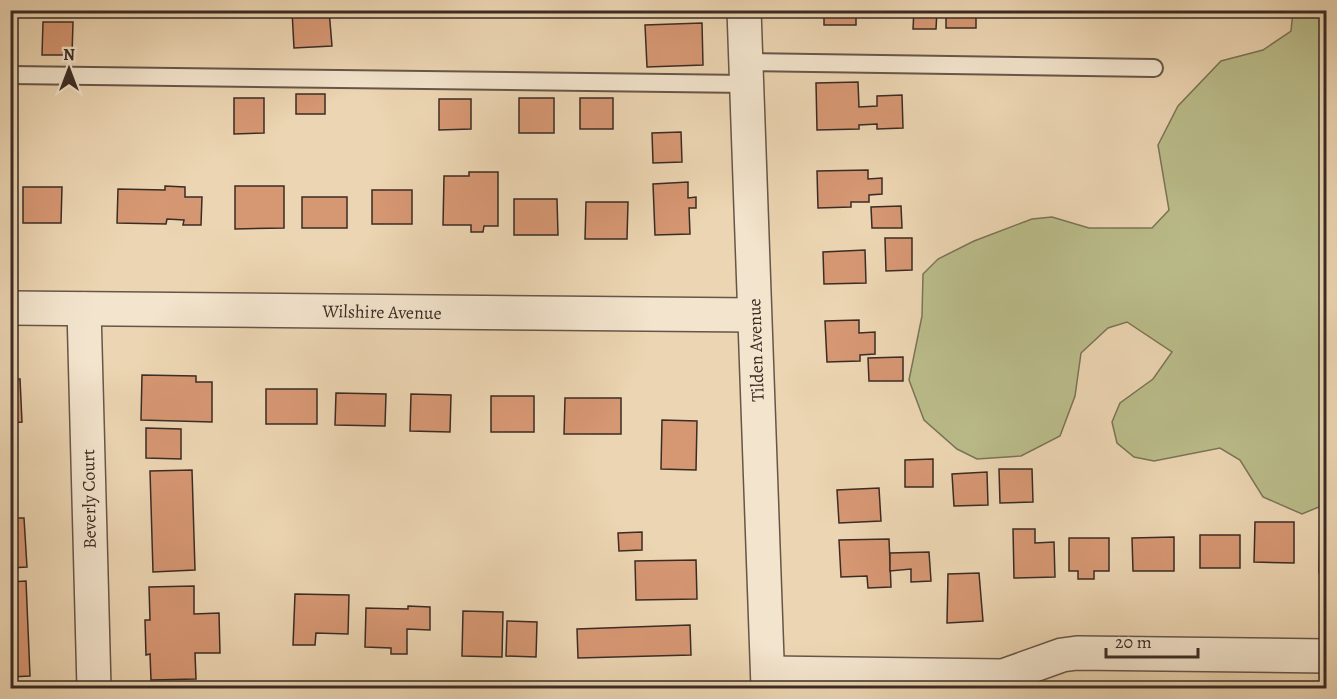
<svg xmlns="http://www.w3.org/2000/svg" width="1337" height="699" font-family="Alegreya,serif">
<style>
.green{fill:#babc8a;stroke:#7a7458;stroke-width:1.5}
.building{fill:#d69773;stroke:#3b2c25;stroke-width:1.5}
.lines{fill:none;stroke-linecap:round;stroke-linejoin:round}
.service-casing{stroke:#675648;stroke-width:20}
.minor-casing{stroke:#675648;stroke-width:36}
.tertiary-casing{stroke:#675648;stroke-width:36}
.service{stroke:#f3e4cd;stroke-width:16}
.minor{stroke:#f3e4cd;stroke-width:33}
.tertiary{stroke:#f3e4cd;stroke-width:33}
.labels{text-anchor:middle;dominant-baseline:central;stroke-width:6;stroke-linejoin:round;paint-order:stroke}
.street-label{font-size:18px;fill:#3b2c25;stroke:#f3e4cd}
</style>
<rect width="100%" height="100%" fill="#ecd5b2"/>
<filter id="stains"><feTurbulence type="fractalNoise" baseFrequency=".00333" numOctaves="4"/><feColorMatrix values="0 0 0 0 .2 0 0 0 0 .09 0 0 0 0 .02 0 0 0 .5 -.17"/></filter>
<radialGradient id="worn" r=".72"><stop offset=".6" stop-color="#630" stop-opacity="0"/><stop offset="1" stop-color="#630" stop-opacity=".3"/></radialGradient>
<polygon class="green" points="1293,11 1326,11 1326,504 1302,514 1263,497 1240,460 1220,448 1154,461 1134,457 1117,443 1112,422 1120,403 1153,379 1172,352 1127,322 1108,328 1081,353 1075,396 1060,436 1021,456 977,459 957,449 924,420 909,380 922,316 923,274 938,259 974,241 1032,219 1052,217 1089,228 1152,228 1169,210 1158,145 1178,106 1221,61 1263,50 1291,31"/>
<g class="building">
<polygon points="329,10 332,46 294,48 292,11"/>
<rect x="824" y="10" width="32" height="15"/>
<polygon points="914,10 937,10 936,29 913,29"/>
<rect x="946" y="10" width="30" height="18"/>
<polygon points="43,22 73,22 72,55 42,55"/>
<polygon points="702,23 703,65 647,67 645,25"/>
<polygon points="858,82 859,107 877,106 877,96 902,95 903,128 877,129 877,124 859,125 859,129 817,130 816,83"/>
<rect x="296" y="94" width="29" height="20"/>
<polygon points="234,98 264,98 264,133 234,134"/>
<rect x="519" y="98" width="35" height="35"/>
<rect x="580" y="98" width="33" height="31"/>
<polygon points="439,99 471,99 471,129 439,130"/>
<polygon points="681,132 682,162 653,163 652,133"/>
<polygon points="868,170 868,179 882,178 882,194 869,195 869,202 851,202 851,207 818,208 817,171"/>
<polygon points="469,172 498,172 498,226 484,226 483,232 471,232 471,225 443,225 444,176 469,176"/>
<polygon points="688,182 688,198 696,197 696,208 689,208 690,234 655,235 653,184"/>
<polygon points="165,186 185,187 185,197 202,197 201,225 183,225 184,220 167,219 166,224 117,223 118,189 165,190"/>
<polygon points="235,186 284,186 284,228 235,229"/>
<polygon points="23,187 62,187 61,223 23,223"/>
<rect x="372" y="190" width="40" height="34"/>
<rect x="302" y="197" width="45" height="31"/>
<polygon points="514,199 557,199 558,235 514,235"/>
<polygon points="586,202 628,202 627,239 585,239"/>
<polygon points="901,206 902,228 872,228 871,207"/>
<polygon points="885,238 912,238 912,270 886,271"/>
<polygon points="865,250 866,283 824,284 823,252"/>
<polygon points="859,320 859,333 875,332 875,354 860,355 860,361 827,362 825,321"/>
<polygon points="903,357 903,381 869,381 868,358"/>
<polygon points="142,375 196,376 196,382 212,382 212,422 141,420"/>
<polygon points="10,379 20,379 22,422 10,423"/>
<rect x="266" y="389" width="51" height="35"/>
<polygon points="336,393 386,394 385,426 335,425"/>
<polygon points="411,394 451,395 450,432 410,431"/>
<rect x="491" y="396" width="43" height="36"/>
<polygon points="565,398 621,398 621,434 564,434"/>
<polygon points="662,420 697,421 696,470 661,469"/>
<polygon points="146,428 181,429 181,459 146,458"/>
<rect x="10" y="438" width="5" height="18"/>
<polygon points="933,459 933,487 905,487 905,460"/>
<polygon points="999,469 1032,469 1033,502 1000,503"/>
<polygon points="192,470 195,570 153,572 150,471"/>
<polygon points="987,472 988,505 954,506 952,474"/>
<polygon points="879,488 881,521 839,523 837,490"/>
<polygon points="10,518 24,518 27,567 10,568"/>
<polygon points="1320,519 1326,519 1326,573 1319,573"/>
<polygon points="1255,522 1294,522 1294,563 1254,562"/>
<polygon points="1013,529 1035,529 1035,543 1054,542 1055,577 1014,578"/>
<polygon points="642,532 642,550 619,551 618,533"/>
<rect x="1200" y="535" width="40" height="33"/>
<polygon points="1174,537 1174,571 1133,571 1132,538"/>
<polygon points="1069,538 1109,538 1109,571 1094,571 1094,579 1078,579 1078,571 1069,571"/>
<polygon points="889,539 891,587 868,588 867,576 841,577 839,540"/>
<polygon points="929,552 931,581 911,582 911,569 890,571 890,553"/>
<polygon points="696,560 697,599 636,600 635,561"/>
<polygon points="979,573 983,621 947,623 948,574"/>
<polygon points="26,581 30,676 10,677 10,582"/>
<polygon points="194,586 194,614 219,613 220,653 195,653 196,679 151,680 150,654 146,655 145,620 150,620 149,587"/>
<polygon points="295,594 349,595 348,634 316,633 315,645 293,645"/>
<polygon points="408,606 430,607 430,630 407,629 407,654 391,654 391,648 365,647 366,608 408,609"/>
<polygon points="463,611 503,612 502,657 462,656"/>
<polygon points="507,621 537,622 536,657 506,656"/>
<polygon points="690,625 691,655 578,658 577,629"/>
</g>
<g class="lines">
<g class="service-casing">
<g id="service">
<polyline points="746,62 1154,68"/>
<polyline points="10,75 747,84"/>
</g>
</g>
<g class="minor-casing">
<g id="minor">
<polyline points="10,308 754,315"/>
<polyline points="84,309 94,688"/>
<polyline points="768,673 1003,676 1062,655 1077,653 1326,656"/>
</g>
</g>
<g class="tertiary-casing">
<polyline id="tertiary" points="744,10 768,688"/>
</g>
<use href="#service" class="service"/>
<use href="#minor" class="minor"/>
<use href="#tertiary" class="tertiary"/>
</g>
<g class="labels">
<g class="street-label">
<text transform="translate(382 312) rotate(1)">Wilshire Avenue</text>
<text transform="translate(756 350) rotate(-92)">Tilden Avenue</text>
<text transform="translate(89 499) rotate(-91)">Beverly Court</text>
</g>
</g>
<rect width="1337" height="699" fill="none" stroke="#ecd5b2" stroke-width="36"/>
<rect x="12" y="12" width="1313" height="675" fill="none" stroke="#3b2c25" stroke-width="3"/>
<rect x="18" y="18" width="1301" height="663" fill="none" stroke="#3b2c25" stroke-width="1.5"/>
<g transform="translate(69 69)" stroke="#f3e4cd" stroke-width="4.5" paint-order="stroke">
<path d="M0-4.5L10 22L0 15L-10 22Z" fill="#3b2c25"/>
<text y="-9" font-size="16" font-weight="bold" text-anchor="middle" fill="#3b2c25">N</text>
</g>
<path d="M1106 648v9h92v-9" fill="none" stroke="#3b2c25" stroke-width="3"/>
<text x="1115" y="648" font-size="18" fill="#3b2c25" stroke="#f3e4cd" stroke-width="4.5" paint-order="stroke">20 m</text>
<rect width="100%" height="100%" filter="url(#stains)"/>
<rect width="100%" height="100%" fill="url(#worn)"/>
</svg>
